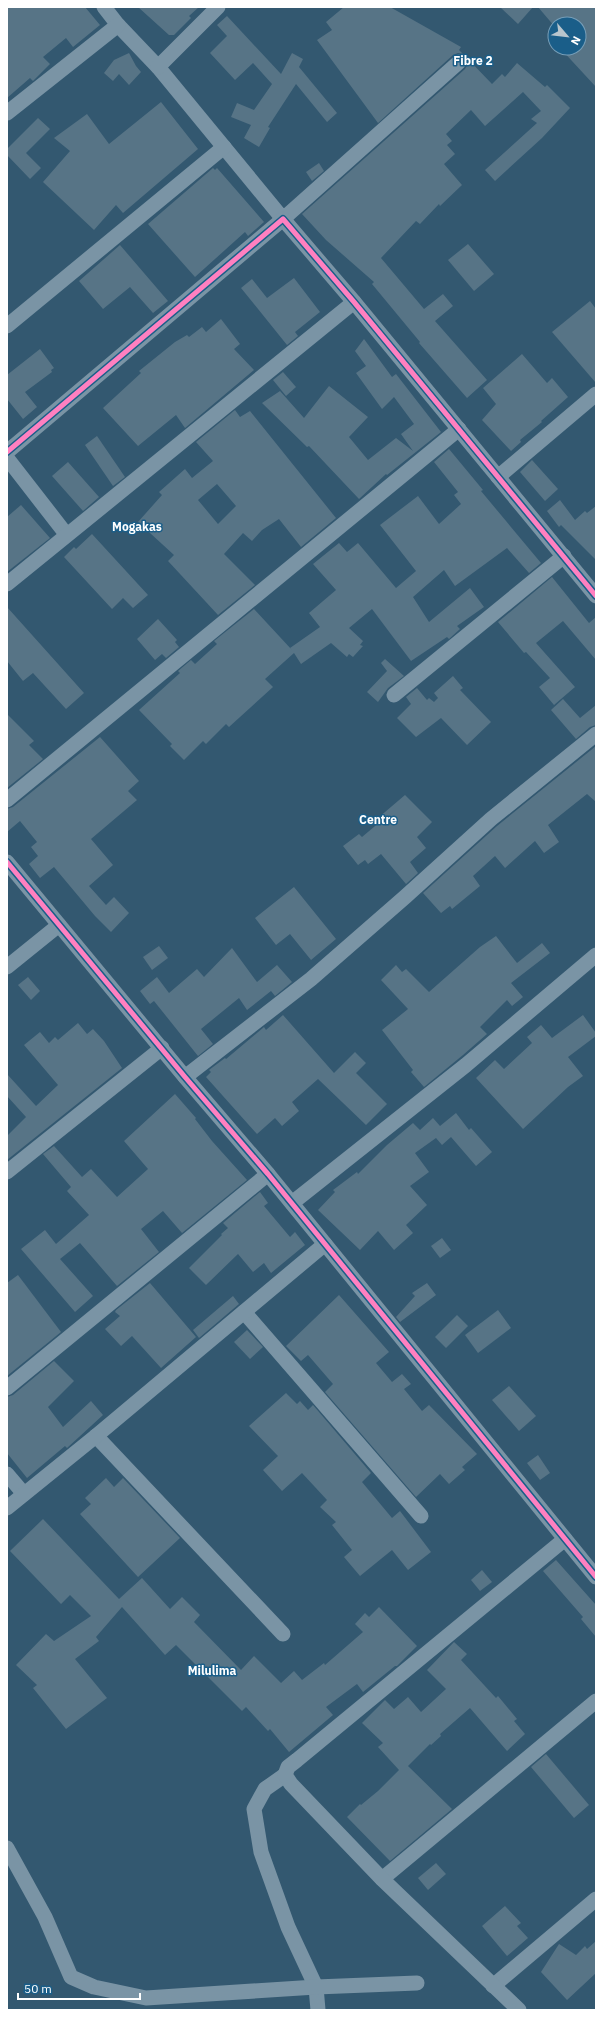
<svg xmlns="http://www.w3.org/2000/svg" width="603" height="2017" font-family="'IBM Plex Sans',sans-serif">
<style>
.building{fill:#577486;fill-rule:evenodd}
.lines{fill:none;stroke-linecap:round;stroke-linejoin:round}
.minor{stroke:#7a94a5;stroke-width:15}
.cycleway-casing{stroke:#1a5e89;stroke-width:8}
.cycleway{stroke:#ff80c0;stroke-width:5}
.labels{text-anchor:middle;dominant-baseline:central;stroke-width:3;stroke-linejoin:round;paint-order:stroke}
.quarter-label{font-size:12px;font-weight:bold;fill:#fff;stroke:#1a5e89}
</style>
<rect width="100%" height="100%" fill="#335870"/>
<g class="building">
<polygon points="7,7 85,7 100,25 73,47 66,38 43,57 50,64 33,81 30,78 7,98"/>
<polygon points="138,7 199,7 189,16 191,18 174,35 169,35"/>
<polygon points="344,7 390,7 461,47 459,50 463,54 458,53 453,55 378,123 317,40 332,30 326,22"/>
<polygon points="500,7 533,7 518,24"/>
<polygon points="538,7 596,7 596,87 560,48 579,48 579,24 555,24 555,27"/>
<polygon points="227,16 281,74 292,53 303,59 299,67 337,113 327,122 296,84 268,127 270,128 259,147 244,138 251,125 231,117 237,103 254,110 272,84 253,63 235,80 210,53 227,36 217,25"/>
<polygon points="129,53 136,66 141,72 129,85 119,74 113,81 104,73 114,60"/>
<polygon points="467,58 492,84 502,74 505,77 517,63 545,87 547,85 570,108 542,138 495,181 485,170 537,123 531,119 541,111 523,92 485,126 471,110 446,134 452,141 447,145 455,154 444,164 462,185 440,206 439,204 420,224 416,221 381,258 424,309 443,294 453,306 435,321 487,380 467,398 419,343 420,342 372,284 374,282 326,240 302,214 465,69 468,64"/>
<polygon points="161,102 198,149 123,213 116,205 94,230 43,182 70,151 54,138 87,114 109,144"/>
<polygon points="38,118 50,129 26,153 41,168 30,179 7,155 7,149"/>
<polygon points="319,163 324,171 312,181 306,172"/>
<polygon points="213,168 215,170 217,168 264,222 248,236 245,232 195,277 148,224"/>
<polygon points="468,244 494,274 474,291 448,260"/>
<polygon points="120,245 168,301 153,313 130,287 103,309 79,281"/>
<polygon points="294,278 320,312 295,332 298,336 287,345 241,288 252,279 267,298"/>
<polygon points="590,301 596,309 596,383 552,332"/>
<polygon points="221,319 240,344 234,349 254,370 185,428 176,415 138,446 103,408 141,373 139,371 175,342 187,335 189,337 202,327 206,332"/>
<polygon points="364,339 392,377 396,374 441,432 387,475 386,474 359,499 309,446 307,447 262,403 280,391 304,418 329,386 368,417 349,437 368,460 396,438 413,451 401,434 414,424 394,397 382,409 356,373 366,366 355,351"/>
<polygon points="40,349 54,368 51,370 52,372 25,392 37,407 23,419 7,399 7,375"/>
<polygon points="522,354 547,383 552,378 568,397 541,421 542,422 520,440 521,442 511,451 482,420 496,404 483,388"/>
<polygon points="283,372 296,387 286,396 273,380"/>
<path d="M 235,410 L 240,417 L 250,411 L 336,518 L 301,547 L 279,519 L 262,530 L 252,541 L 243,533 L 224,554 L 255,585 L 218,615 L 168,561 L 174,555 L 138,522 L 162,495 L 159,492 L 185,469 L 192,478 L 213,461 L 196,442 ZM 217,484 L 236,506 L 218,524 L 198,500 Z"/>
<polygon points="97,436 125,477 113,486 85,445"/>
<polygon points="449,449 483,490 481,491 541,563 529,573 507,548 455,586 444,570 413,597 429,622 470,588 484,607 457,626 460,629 449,639 447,637 411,661 372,609 349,628 363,641 360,645 363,646 353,657 349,654 347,657 331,643 301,664 294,653 265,679 273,687 229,727 226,724 206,744 203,741 184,760 170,746 172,744 139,710 180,673 178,671 191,660 195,664 217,644 214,641 254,609 292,650 290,648 320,627 309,613 336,590 313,564 339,543 347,552 358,543 396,588 416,571 380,525 418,496 439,524 461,504 454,495 458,492 434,462"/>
<polygon points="532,460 558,489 545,501 520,472"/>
<polygon points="68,462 99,497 83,511 52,476"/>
<polygon points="560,500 575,520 585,511 587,513 596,506 596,560 561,525 559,527 547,511"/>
<polygon points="21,505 50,538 7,572 7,517"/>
<polygon points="92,534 148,595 133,608 123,598 112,609 64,557 74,547 76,549"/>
<polygon points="552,577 589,623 596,617 596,660 563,621 536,643 575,687 554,705 539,687 550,678 526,652 524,653 498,622"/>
<polygon points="7,607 84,693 66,709 33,673 23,681 7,661"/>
<polygon points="158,619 177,640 175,642 179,647 166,658 162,654 155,660 137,639"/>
<polygon points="385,659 404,676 388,688 378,702 367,692 387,671 381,663"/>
<polygon points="453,676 463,688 460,690 491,722 467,745 441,718 416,737 397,718 411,704 406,697 417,688 427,700 429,698 434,702 438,698 434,693"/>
<polygon points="563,699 580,718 596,705 596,725 590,727 576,739 551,710"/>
<polygon points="7,714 34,741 29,745 43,759 7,788"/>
<polygon points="100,737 139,781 128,791 137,800 91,839 113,865 89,886 106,905 114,897 129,913 111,932 95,916 54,867 40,878 29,864 38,856 31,847 37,842 20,821 7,832 7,809 13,807"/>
<polygon points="596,746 596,802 587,794 548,825 559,842 544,853 535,841 505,868 495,856 473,876 480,886 452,909 450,906 441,913 423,893 497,826"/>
<polygon points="405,795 432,822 417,837 426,848 410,862 418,873 406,884 381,854 368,864 365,860 358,865 343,846 359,834 362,837 381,821 378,818"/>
<polygon points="294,887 336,939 311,960 290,934 276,945 255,918"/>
<polygon points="496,936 517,963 542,943 550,953 511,983 523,997 512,1006 507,1000 480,1027 487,1034 463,1055 424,1087 411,1072 413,1070 382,1030 408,1009 381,980 396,965 402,972 406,969 429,992 480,947"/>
<polygon points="159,946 168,958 152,970 143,957"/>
<polygon points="232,948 257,982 277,965 292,982 275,996 271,991 247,1010 239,998 201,1029 213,1044 198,1056 154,1001 150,1004 140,991 157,977 169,993 197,969 204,977"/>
<polygon points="28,977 40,991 31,1000 18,985"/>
<polygon points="283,1015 334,1073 355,1052 366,1063 356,1073 387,1104 366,1125 318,1079 292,1102 299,1111 282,1126 275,1118 257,1134 206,1077 211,1072 209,1070 225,1058 226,1059 264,1027 266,1030"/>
<polygon points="583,1015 596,1033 596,1036 568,1057 583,1076 568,1087 523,1129 476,1078 495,1060 504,1069 532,1043 527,1037 541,1025 552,1038"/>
<polygon points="78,1023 87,1034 93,1029 104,1041 122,1068 7,1160 7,1136 26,1117 7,1096 7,1074 36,1106 58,1085 24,1045 40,1032 49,1043 55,1037 58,1040"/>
<polygon points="175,1094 196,1118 195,1119 212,1141 247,1180 182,1233 163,1211 141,1229 159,1252 117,1286 80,1243 60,1259 93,1296 75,1312 21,1249 45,1230 56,1244 89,1215 67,1191 71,1187 43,1154 54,1146 82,1177 91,1169 117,1197 148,1169 124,1141"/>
<polygon points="456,1113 469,1130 471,1128 492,1152 476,1166 451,1137 442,1145 436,1138 415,1153 429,1172 410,1186 427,1205 406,1225 413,1233 394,1250 378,1231 360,1250 318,1210 335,1192 333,1190 357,1172 358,1174 387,1145 413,1123 420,1130 433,1118 440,1126"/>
<polygon points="260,1192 268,1203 264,1206 290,1237 295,1232 305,1245 271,1273 264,1263 253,1272 238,1254 206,1285 189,1268 222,1235 221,1234 228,1228 223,1223"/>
<polygon points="442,1238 451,1250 440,1258 431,1246"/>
<polygon points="18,1275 61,1332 7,1376 7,1283"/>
<polygon points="150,1283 196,1337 161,1368 132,1336 121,1346 105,1329 120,1316 115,1312 116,1310"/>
<polygon points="427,1283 436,1295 400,1322 396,1317 415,1296 412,1293"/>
<polygon points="339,1295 389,1352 376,1363 392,1382 402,1374 411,1384 404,1389 422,1411 429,1405 477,1454 462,1467 465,1470 449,1484 440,1474 416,1497 325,1392 333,1384 308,1355 301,1361 286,1346"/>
<polygon points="233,1296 239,1304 199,1338 193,1330"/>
<polygon points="498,1310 511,1328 478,1353 465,1335"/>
<polygon points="457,1315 468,1326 446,1348 435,1337"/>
<polygon points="247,1330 263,1347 250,1359 234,1342"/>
<polygon points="54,1361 74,1381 48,1407 63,1427 91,1401 103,1415 67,1448 65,1446 27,1478 7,1453 7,1397 13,1395"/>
<polygon points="509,1386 536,1416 519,1431 492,1400"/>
<polygon points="286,1393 297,1404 300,1401 308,1410 313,1405 371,1473 362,1482 392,1518 400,1511 431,1552 408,1570 392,1550 360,1576 344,1557 352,1550 332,1525 336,1522 320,1507 327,1500 302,1473 282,1491 263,1470 278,1456 249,1426"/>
<polygon points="538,1455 550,1473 540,1480 527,1463"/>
<polygon points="106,1478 114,1487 123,1478 180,1538 138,1577 80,1514 91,1504 85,1498"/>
<polygon points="43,1519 119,1599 142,1578 170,1609 182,1597 200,1615 194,1622 241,1670 254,1656 281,1683 294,1671 302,1680 324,1663 325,1665 363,1632 355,1624 365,1613 369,1617 379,1607 417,1646 397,1666 395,1666 363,1692 357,1684 326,1707 333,1715 289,1752 270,1729 268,1731 246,1707 242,1711 176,1645 165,1655 122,1607 96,1637 99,1641 75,1659 107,1698 66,1729 33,1688 37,1685 16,1665 46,1634 54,1641 91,1616 70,1595 61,1604 10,1551"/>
<polygon points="556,1560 596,1605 596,1637 581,1619 583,1617 543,1571"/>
<polygon points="482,1570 492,1582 480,1591 471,1580"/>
<polygon points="454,1642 467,1654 461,1660 496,1698 498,1696 517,1719 514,1721 525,1734 507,1751 470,1708 440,1734 441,1736 431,1745 430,1744 408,1766 452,1809 390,1861 347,1817 360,1804 361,1805 378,1791 399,1770 378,1747 383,1743 362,1723 385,1700 394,1709 408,1697 421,1712 446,1689 427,1670"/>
<polygon points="546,1754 589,1805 574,1818 531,1767"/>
<polygon points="436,1863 446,1874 428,1890 418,1878"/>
<polygon points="505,1906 521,1923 517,1926 528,1938 507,1956 482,1926"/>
<polygon points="596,1941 596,1973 567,2000 541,1972 559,1944 576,1955 585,1946 587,1949"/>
</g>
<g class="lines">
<g class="minor">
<polyline points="104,7 118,25 158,67 283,219 459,62"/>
<polyline points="158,67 218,7"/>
<polyline points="7,113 118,25"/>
<polyline points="7,326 224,147"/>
<polyline points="7,452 283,219 354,302 596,596"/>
<polyline points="7,458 66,534"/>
<polyline points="498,477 596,394"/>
<polyline points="7,584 354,302"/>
<polyline points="394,695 564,556"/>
<polyline points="7,800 459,429"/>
<polyline points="7,862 185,1077 268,1174 596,1577"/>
<polyline points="7,967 59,925"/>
<polyline points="185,1077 311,979 405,897 491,819 596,734"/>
<polyline points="7,1172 162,1048"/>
<polyline points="292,1203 466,1065 596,955"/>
<polyline points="244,1312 421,1516"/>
<polyline points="7,1388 268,1174"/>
<polyline points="96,1436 283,1634"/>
<polyline points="7,1474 24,1494"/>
<polyline points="7,1508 96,1436 325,1244"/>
<polyline points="285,1775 265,1789 254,1809 261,1852 288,1927 316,1987 318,2010"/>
<polyline points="7,1848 45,1917 71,1977 94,1987 146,1998 316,1987 417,1983"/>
<polyline points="382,1879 596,1701"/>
<polyline points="493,1986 596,1899"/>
<polyline points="519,2010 382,1879 291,1784 285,1775 288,1767 297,1760 565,1539"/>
</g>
<g class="cycleway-casing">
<g id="cycleway">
<polyline points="7,452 283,219 354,302 596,596"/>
<polyline points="7,862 185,1077 268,1174 596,1577"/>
</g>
</g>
<use href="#cycleway" class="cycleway"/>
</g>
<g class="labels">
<g class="quarter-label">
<text x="473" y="60">Fibre 2</text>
<text x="137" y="526">Mogakas</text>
<text x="378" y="819">Centre</text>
<text x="212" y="1670">Milulima</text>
</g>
</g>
<rect width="603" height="2017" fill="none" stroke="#ffffff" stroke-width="16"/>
<g transform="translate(567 36) rotate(118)"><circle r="19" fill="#1a5e89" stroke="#769eb8"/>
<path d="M0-3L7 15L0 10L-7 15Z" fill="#b8c5cd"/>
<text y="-6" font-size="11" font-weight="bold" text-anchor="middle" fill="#ffffff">N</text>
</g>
<path d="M18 1993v6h122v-6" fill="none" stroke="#ffffff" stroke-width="2"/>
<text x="24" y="1993" font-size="12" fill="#ffffff" stroke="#1a5e89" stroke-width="3" paint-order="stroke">50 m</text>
</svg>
